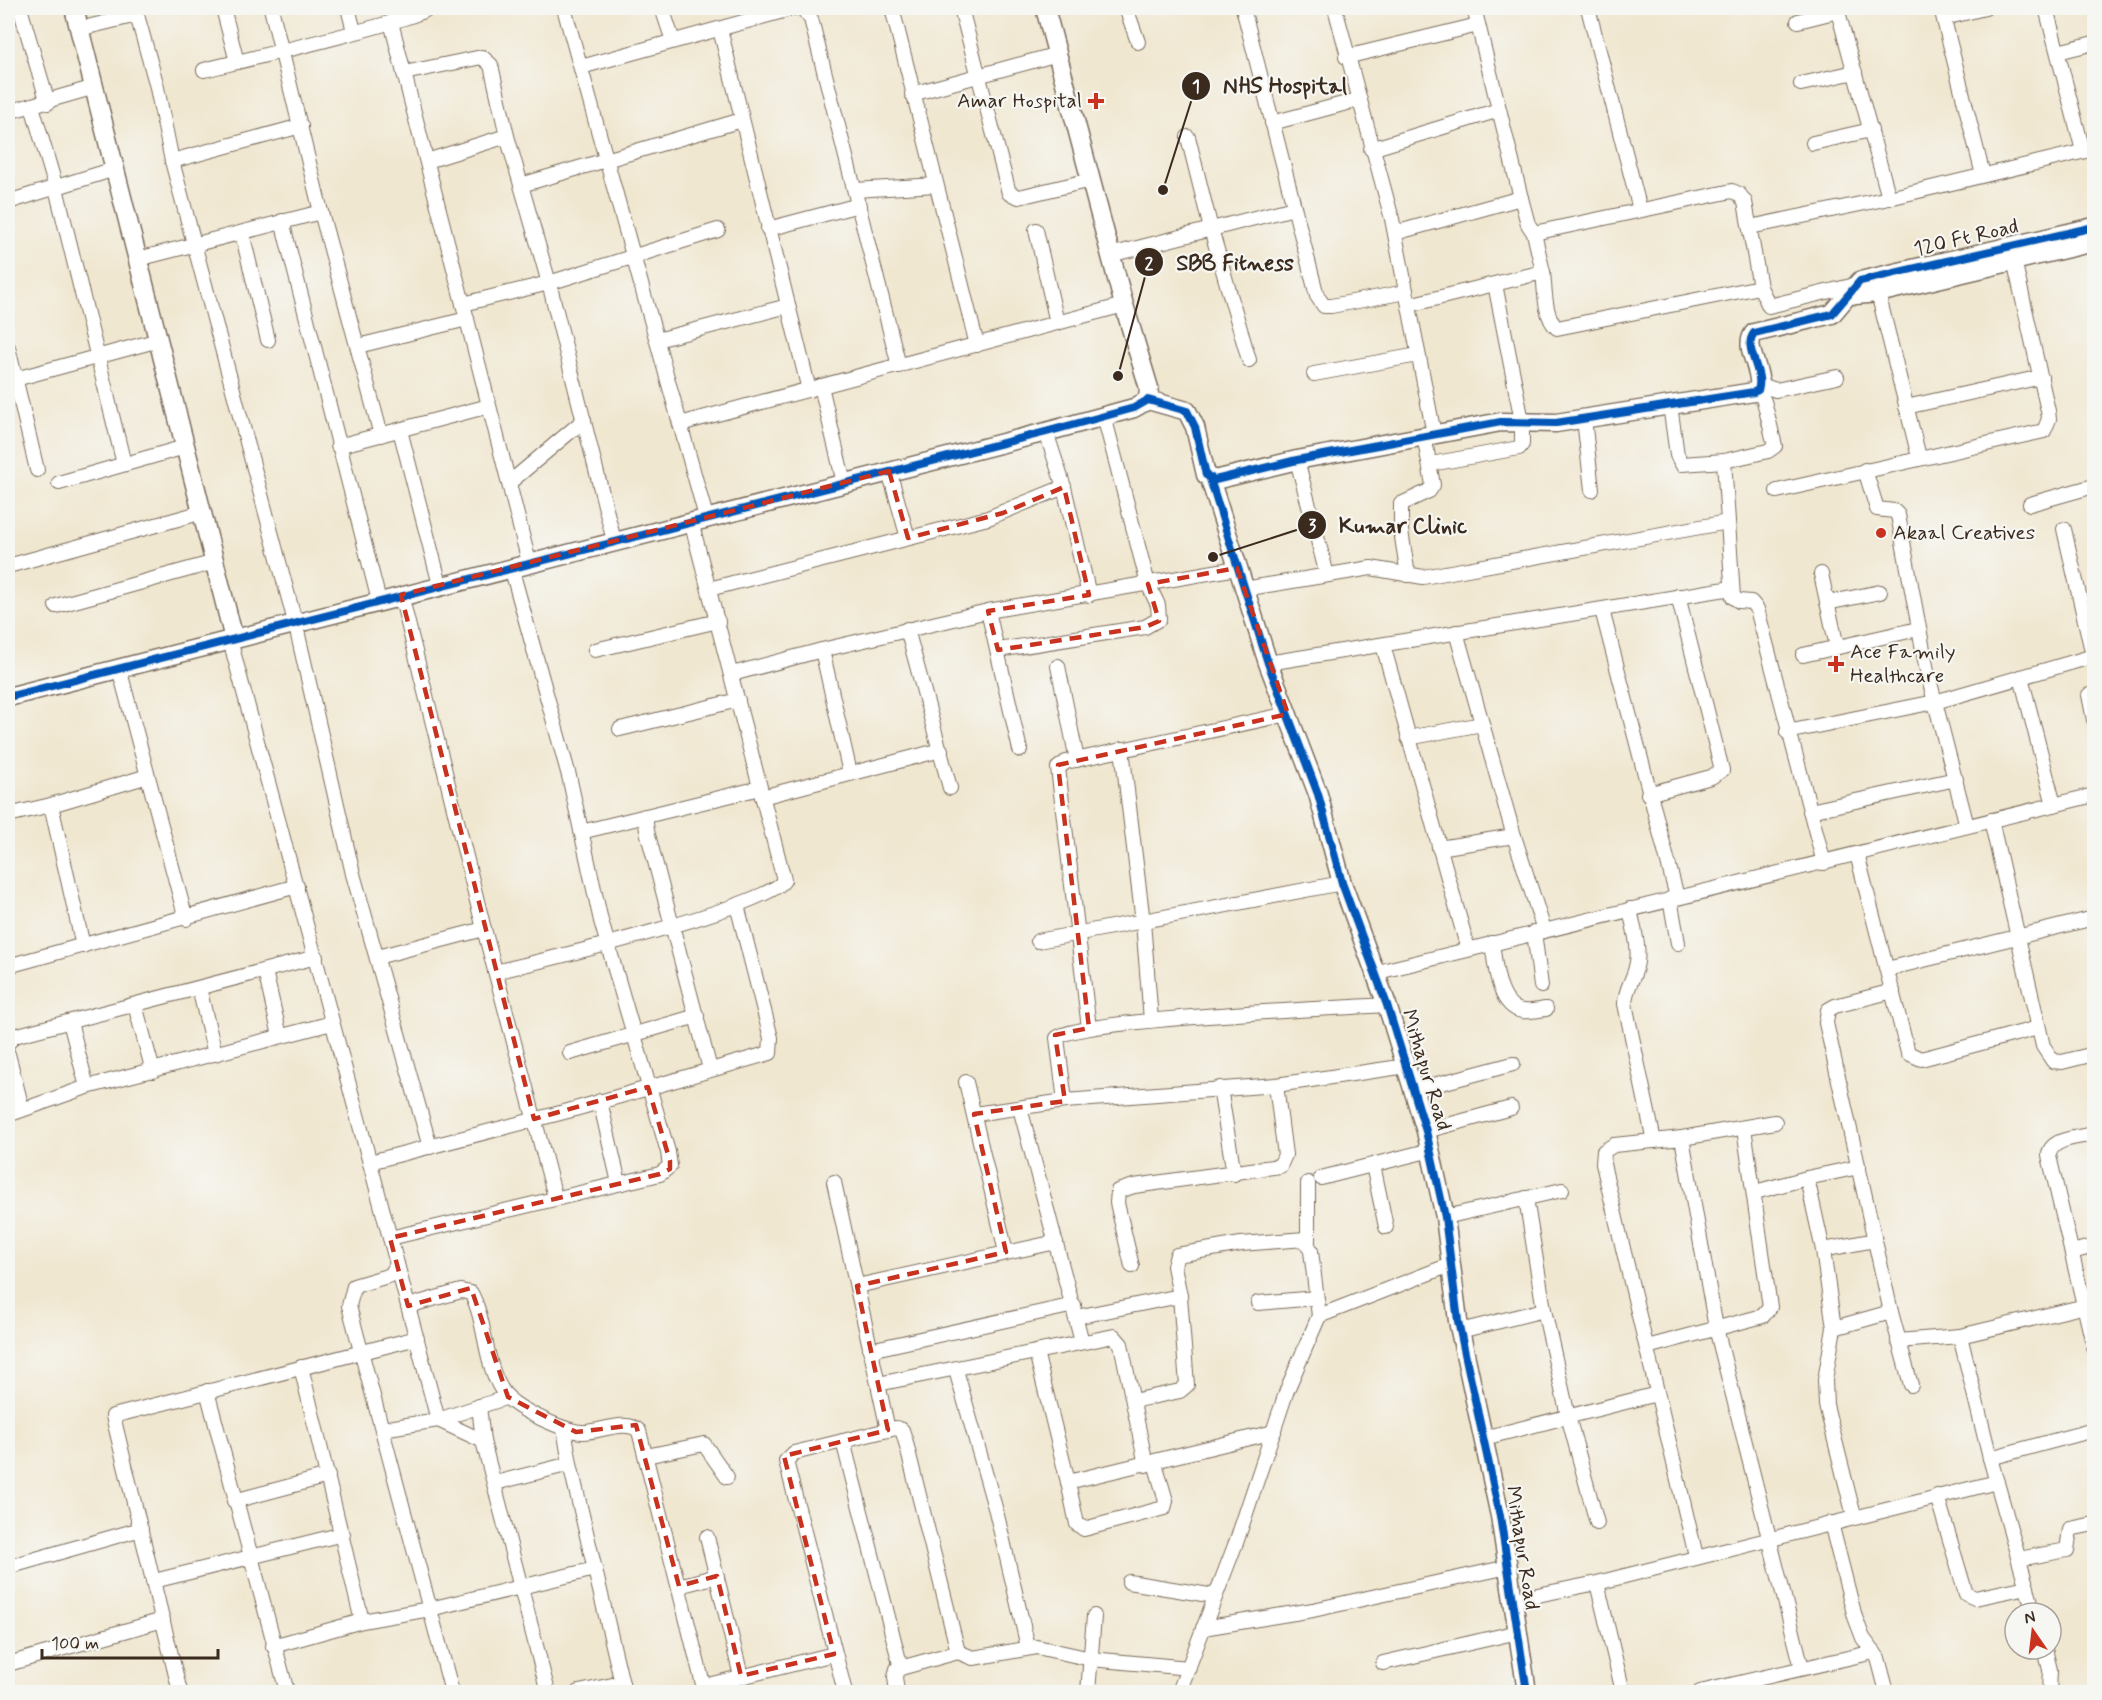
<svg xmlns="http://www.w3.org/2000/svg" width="2102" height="1700" font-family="Mynerve,sans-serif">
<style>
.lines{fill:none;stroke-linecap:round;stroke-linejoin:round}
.minor-casing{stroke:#7a6c5c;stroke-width:16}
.tertiary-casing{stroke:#7a6c5c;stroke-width:21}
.minor{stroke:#fff;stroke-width:14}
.tertiary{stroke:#fff;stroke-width:18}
.cycleway-casing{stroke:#f6f6f2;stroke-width:11}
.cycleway{stroke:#0057b8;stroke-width:8}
.marked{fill:none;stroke:#c8321e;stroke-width:4.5;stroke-dasharray:12 8;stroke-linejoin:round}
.poi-dot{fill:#c8321e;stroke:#f6f6f2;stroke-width:2}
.labels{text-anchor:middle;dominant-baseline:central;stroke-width:4.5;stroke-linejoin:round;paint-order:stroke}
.poi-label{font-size:21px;fill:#3b2a1e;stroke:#f6f6f2;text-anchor:start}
.street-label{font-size:21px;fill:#3b2a1e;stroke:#f6f6f2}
.leader{fill:none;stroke:#3b2a1e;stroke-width:2}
.callout-dot{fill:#3b2a1e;stroke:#f6f6f2;stroke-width:2}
.mark-label{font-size:18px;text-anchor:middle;font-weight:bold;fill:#fff}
.callout-label{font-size:22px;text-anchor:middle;font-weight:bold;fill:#3b2a1e;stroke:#f6f6f2;stroke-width:4.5;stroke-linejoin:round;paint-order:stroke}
</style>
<rect width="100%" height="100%" fill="#f6f6f2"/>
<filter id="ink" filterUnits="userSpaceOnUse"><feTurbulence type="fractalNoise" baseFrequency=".0167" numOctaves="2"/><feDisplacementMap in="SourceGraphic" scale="12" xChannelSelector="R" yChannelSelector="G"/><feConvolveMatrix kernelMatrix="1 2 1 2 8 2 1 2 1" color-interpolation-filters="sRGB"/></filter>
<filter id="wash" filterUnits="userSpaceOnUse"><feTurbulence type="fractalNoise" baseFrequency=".008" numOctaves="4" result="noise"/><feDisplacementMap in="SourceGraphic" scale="24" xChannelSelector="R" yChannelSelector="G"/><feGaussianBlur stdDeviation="1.35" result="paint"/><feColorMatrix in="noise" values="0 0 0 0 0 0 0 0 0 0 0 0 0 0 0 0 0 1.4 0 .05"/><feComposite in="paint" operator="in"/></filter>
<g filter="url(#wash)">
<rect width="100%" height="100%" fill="#f0e7d0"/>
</g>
<g filter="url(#ink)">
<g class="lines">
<g class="minor-casing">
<g id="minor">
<polyline points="20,8 48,103"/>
<polyline points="135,8 156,83 172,161 295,622 353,874 430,1147"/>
<polyline points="223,8 237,62"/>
<polyline points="271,8 321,212 381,435"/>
<polyline points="348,8 354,31"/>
<polyline points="564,8 706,517"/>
<polyline points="662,8 673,41"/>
<polyline points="802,8 811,19 899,366"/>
<polyline points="892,8 977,345"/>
<polyline points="961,8 1009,193 1019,197 1091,180"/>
<polyline points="1126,8 1138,42"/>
<polyline points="1243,8 1317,296 1324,306 1331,306 1406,292"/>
<polyline points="1335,8 1392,219 1434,434"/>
<polyline points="1588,8 1640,210"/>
<polyline points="1837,8 1889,198"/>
<polyline points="1941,8 1983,175"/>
<polyline points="2046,8 2083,151"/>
<polyline points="1944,18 1985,8"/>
<polyline points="1798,21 1838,11"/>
<polyline points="391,22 529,562"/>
<polyline points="79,29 137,15"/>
<polyline points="720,29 809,390"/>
<polyline points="2058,52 2094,43"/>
<polyline points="1346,57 1478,25"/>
<polyline points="581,67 794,8"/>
<path d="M 204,70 C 232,63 420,19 429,8"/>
<polyline points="404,73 482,57 491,65 507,136 549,283 614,541"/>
<polyline points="1801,84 1855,72"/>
<polyline points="912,94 1058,54"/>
<polyline points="32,106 56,188 124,464"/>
<polyline points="8,112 95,87"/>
<polyline points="1272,123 1358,100"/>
<polyline points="1188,137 1211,229 1249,360"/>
<polyline points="1813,143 1871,130"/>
<polyline points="1371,149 1499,110"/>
<polyline points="172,161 301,126"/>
<polyline points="427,161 507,136"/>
<polyline points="521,185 742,120"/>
<polyline points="855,190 936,185"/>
<polyline points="1521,198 1528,224 1534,233 1543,272"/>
<polyline points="8,202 115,169"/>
<polyline points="282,221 379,601"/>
<polyline points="1750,227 1889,198 2094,149"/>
<polyline points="768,229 859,205"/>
<polyline points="1036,230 1057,323"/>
<polyline points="242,233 268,340"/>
<polyline points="1395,233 1521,198 1474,8"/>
<polyline points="1534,233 1732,191 1739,194 1745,202 1760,287 1769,306 1855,285"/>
<polyline points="1110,255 1294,208"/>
<polyline points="138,259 321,212"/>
<polyline points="1878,293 1919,457"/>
<polyline points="463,304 549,283 718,230"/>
<path d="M 1409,305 L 1543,272 C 1545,289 1544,317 1557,328 L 1760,287"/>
<polyline points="657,340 788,306"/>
<polyline points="358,346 467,319"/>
<polyline points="8,347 37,470"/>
<polyline points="1314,374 1418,355"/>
<polyline points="8,381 159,340"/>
<polyline points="1760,385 1776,390 1837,377"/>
<polyline points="821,386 844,483"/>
<polyline points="1758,390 1764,401 1775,446 1768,451 1724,461 1733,597 1739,601 1751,602 1757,609 1824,863"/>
<polyline points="1670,405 1677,455 1682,464 1724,461"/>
<polyline points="1906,407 2041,377"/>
<polyline points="1584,419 1592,490"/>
<polyline points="680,424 1124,305"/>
<polyline points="400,430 440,585"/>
<polyline points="1046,432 1064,487 1089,595"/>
<polyline points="338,446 489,406"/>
<polyline points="1297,460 1327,575"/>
<polyline points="1431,464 1519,448 1522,444 1522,421 1495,284"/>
<polyline points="1865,470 1877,509 1894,511 1898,515 1927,671 1967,826"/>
<polyline points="889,471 908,538"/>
<polyline points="59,483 185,447"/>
<polyline points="509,483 584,420"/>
<polyline points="1777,491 2044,431 2049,419 2048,411 2014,260"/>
<polyline points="2030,504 2094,486"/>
<polyline points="2064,529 2094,660"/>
<polyline points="8,566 203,512"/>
<polyline points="1821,574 1837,647"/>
<polyline points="1408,575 1401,531 1401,504 1429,491 1433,485 1424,435"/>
<polyline points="709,589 988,518 1064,487"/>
<polyline points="1244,589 1371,568 1423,577 1728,522"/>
<polyline points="401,595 484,929 555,1197"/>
<polyline points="1827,603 1880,592"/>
<polyline points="56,606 215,562"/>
<polyline points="1602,610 1677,897"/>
<polyline points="988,611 1020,750"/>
<polyline points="907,629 950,788"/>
<polyline points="1456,632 1514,836 1544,930"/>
<polyline points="230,640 397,1264 391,1275 354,1286 349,1306 452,1692"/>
<polyline points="1383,645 1468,949"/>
<polyline points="595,650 718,621"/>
<polyline points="822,650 850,773"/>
<polyline points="998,650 1145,627 1159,619 1158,605 1148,584 1104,416"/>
<polyline points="1803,655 1918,629"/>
<polyline points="1268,663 1732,588"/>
<polyline points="1058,666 1077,760"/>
<polyline points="119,668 186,919"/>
<polyline points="732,674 822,650 988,611 1237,568"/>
<polyline points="2021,677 2054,805"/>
<polyline points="2089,695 2094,720"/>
<polyline points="620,729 738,700"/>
<polyline points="1787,732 1935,702 2094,656"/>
<polyline points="1408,738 1482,724"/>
<polyline points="1122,749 1143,922 1151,1020"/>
<polyline points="1648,794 1711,777 1722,770 1678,596"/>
<polyline points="762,797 941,750"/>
<polyline points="51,805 83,946"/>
<polyline points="1810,811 1956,779"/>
<polyline points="8,815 51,805 148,776"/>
<polyline points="645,816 647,831 710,1069"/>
<polyline points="1991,820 2043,1046 2053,1061 2062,1062 2094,1054"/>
<polyline points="581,832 760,788"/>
<polyline points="1439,848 1514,836"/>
<polyline points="1857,854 1908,1053 1921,1059 2038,1028"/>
<polyline points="1670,899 1678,943"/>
<path d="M 1630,909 C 1633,926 1641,950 1636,967 C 1633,981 1625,989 1625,1004 L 1654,1141"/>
<polyline points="1534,932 1541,986"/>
<polyline points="1038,941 1342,883"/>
<path d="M 1492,943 C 1495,962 1497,1006 1522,1011 C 1529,1012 1538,1010 1546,1009"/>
<polyline points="377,957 484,929"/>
<polyline points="8,966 297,886"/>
<polyline points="1887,969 2094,918"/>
<polyline points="265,971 280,1036"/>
<path d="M 495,972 C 537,962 770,907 784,880 L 691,521"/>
<polyline points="1374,973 2094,795"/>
<polyline points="199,988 215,1054"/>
<polyline points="1893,991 1835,1006 1828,1010 1826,1023 1891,1312 1911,1385"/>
<polyline points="135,1005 153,1071"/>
<polyline points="70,1022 87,1087"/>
<polyline points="1089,1028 1058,768 1066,762 1288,714"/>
<polyline points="8,1043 14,1036 316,957"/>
<polyline points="570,1053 697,1016"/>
<polyline points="8,1054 22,1108"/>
<polyline points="966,1082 1006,1252"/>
<polyline points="1220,1088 1234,1174"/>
<polyline points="1415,1090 1513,1064"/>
<polyline points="600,1101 619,1183"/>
<path d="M 1065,1101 L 1057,1038 C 1076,1019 1342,1008 1387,1005"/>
<polyline points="1020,1108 1082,1342"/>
<polyline points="974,1114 1065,1101 1276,1085 1407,1066"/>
<polyline points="8,1115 87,1087 332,1023"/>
<polyline points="1426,1131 1511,1108"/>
<path d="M 2094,1134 C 2081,1137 2049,1138 2049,1156 L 2094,1348"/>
<polyline points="1682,1138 1716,1328 1802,1668"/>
<polyline points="370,1162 568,1111 770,1053 771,1038 737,905"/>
<polyline points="1373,1165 1386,1227"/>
<polyline points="1321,1178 1431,1150"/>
<polyline points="834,1182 888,1430"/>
<polyline points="1755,1192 1807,1178"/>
<polyline points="1445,1217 1562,1190"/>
<polyline points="390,1238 660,1174 670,1166 668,1152 601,921 569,776 511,567"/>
<polyline points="1308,1241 1308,1183"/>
<polyline points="1823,1250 1875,1240"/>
<polyline points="2072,1252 2094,1246"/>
<polyline points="397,1264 438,1420 483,1441 548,1692"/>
<polyline points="1132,1266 1117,1203 1118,1191 1134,1186 1280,1166 1285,1155 1276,1085"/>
<polyline points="857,1286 1056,1242"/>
<polyline points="1258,1303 1316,1298"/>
<path d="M 408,1306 L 461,1291 L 471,1293 C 488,1324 483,1369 507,1397 C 519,1410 564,1431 582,1432 C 598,1433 627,1418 639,1431 L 705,1692"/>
<polyline points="1544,1310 1568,1416 1597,1523"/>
<polyline points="1076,1317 1180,1296"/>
<polyline points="1834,1328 1891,1312"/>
<polyline points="1460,1331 1544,1310 1526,1198"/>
<polyline points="1960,1336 1990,1458 2034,1613"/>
<polyline points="1898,1341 1960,1336 2094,1304"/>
<polyline points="1647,1347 1763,1316 1770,1307 1744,1128"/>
<polyline points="870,1350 1074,1305"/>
<polyline points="1036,1352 1068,1482 1274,1432"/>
<polyline points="301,1367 362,1621"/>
<polyline points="956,1370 996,1511 1028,1647"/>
<polyline points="878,1384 1114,1336 1121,1344 1146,1465"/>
<polyline points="207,1391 287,1692"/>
<polyline points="1133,1401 1180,1391 1187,1385 1180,1296 1174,1266 1177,1255 1241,1244 1305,1239 1311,1251 1319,1316"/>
<polyline points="479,1406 483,1441"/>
<polyline points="564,1428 570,1464"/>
<polyline points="382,1429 438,1420 508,1397"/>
<polyline points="1484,1438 1657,1394"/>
<polyline points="843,1441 901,1668"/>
<polyline points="646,1456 704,1444 727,1477"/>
<polyline points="1990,1458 2094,1430"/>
<polyline points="1068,1482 1077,1524 1084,1529 1164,1508 1166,1501 1155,1463"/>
<polyline points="495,1483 570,1464 624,1692"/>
<polyline points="1937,1496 1966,1594 1975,1598 2027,1587"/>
<polyline points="234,1501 328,1476"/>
<polyline points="1854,1516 1826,1405 1825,1380 1834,1328 1823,1250 1807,1178 1859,1167"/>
<polyline points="1831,1523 1855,1617 1863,1638 1878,1658 1887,1692"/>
<polyline points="707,1537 741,1676"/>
<polyline points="1696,1556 1603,1164 1604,1151 1614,1145 1682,1138 1775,1122"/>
<polyline points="2019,1559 2067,1550 2070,1529 2094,1524"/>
<polyline points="8,1567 141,1529"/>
<polyline points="154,1581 343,1534"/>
<polyline points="1129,1582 1215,1596"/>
<polyline points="1597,1583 1623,1692"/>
<polyline points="679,1586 717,1576"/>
<polyline points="1513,1600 1597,1583 1997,1482"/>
<polyline points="1203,1628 1313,1610 1508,1567"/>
<polyline points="273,1646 362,1621 430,1609 595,1569"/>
<polyline points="2045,1649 2050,1670 2049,1692"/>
<polyline points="958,1652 973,1658 1037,1647 1091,1659 1189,1668"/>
<polyline points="1383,1663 1518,1632"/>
<polyline points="8,1664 163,1620"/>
<polyline points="704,1686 834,1654"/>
<polyline points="180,1692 113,1416 417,1338"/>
<polyline points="579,1692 622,1683"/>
<polyline points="845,1692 786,1461 794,1453 896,1428 902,1430 905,1439 958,1652 897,1669 895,1677 897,1692"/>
<polyline points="1088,1692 1094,1616"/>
<polyline points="1179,1692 1237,1540 1287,1390 1319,1316 1450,1265"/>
<polyline points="1700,1692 1874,1652"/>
</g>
</g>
<g class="tertiary-casing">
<g id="tertiary">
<polyline points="74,8 234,639"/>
<polyline points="1045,8 1124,305 1149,388 1148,400"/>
<polyline points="1850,292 1856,295 1878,293 2094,242"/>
<polyline points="1210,479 1268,663 1318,794 1342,883 1387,1005 1426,1131 1445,1217 1458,1321 1500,1516 1527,1692"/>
<path d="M 8,697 L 1046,432 L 1134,408 L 1148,400 L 1187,411 L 1195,427 L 1206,475 L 1215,480 L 1297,460 L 1501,422 L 1556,423 L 1754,392 L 1758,390 C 1765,372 1742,348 1754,333 L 1832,314 L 1860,281 L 2094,227"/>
</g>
</g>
<use href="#minor" class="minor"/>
<use href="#tertiary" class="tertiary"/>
<g class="cycleway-casing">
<g id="cycleway">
<polyline points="1210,479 1268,663 1318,794 1342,883 1387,1005 1426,1131 1445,1217 1458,1321 1500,1516 1527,1692"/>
<path d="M 8,697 L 1046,432 L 1134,408 L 1148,400 L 1187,411 L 1195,427 L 1206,475 L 1215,480 L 1297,460 L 1501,422 L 1556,423 L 1754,392 L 1758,390 C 1765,372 1742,348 1754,333 L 1832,314 L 1860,281 L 2094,227"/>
</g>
</g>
<use href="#cycleway" class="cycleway"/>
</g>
</g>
<path class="marked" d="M 889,471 L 908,538 L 1003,513 L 1064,487 L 1089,595 L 988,611 L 998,650 L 1145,627 L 1159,621 L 1148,584 L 1237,568 L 1288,714 L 1058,765 L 1089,1028 L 1055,1035 L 1065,1101 L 974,1114 L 1006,1252 L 857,1286 L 888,1430 L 784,1456 L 834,1654 L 741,1676 L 717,1576 L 679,1586 L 636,1425 L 576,1432 L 508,1397 L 471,1288 L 408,1306 L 390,1238 L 660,1174 L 670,1169 L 670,1161 L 648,1087 L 534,1119 L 401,595 Z"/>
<g class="poi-dot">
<path d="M1093 92h6v6h6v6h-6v6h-6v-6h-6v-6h6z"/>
<circle cx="1881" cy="533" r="6"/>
<path d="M1833 655h6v6h6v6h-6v6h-6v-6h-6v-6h6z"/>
</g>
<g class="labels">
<g class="poi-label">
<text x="1082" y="101" text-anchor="end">Amar Hospital</text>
<text x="1893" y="533">Akaal Creatives</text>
<text x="1850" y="652">Ace Family<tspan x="1850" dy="24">Healthcare</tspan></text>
</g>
<g class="street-label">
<text transform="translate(1966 238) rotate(-13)">120 Ft Road</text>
<text transform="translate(1426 1070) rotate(73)">Mithapur Road</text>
<text transform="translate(1522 1548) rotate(81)">Mithapur Road</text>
</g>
</g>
<path class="leader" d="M1163 190L1196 86M1118 376L1149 262M1213 557L1312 525"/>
<g class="callout-dot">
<circle cx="1163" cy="190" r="6"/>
<circle cx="1118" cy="376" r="6"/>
<circle cx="1213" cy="557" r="6"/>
<circle cx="1196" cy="86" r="15"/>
<circle cx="1149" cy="262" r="15"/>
<circle cx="1312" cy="525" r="15"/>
</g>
<g class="mark-label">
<text x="1196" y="92">1</text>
<text x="1149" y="269">2</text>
<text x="1312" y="531">3</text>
</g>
<g class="callout-label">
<text x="1285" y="93">NHS Hospital</text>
<text x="1235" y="270">SBB Fitness</text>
<text x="1403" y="533">Kumar Clinic</text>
</g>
<rect width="2102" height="1700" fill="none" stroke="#f6f6f2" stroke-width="30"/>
<g transform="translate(2033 1631) rotate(346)"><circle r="28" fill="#f6f6f2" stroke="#aba49d" stroke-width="1.5"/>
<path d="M0-4.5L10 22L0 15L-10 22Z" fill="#c8321e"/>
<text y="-9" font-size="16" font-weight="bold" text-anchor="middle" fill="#3b2a1e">N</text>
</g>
<path d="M42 1649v9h176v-9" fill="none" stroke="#3b2a1e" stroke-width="3"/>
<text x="51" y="1649" font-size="18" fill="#3b2a1e" stroke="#f6f6f2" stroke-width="4.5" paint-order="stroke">100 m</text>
</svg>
